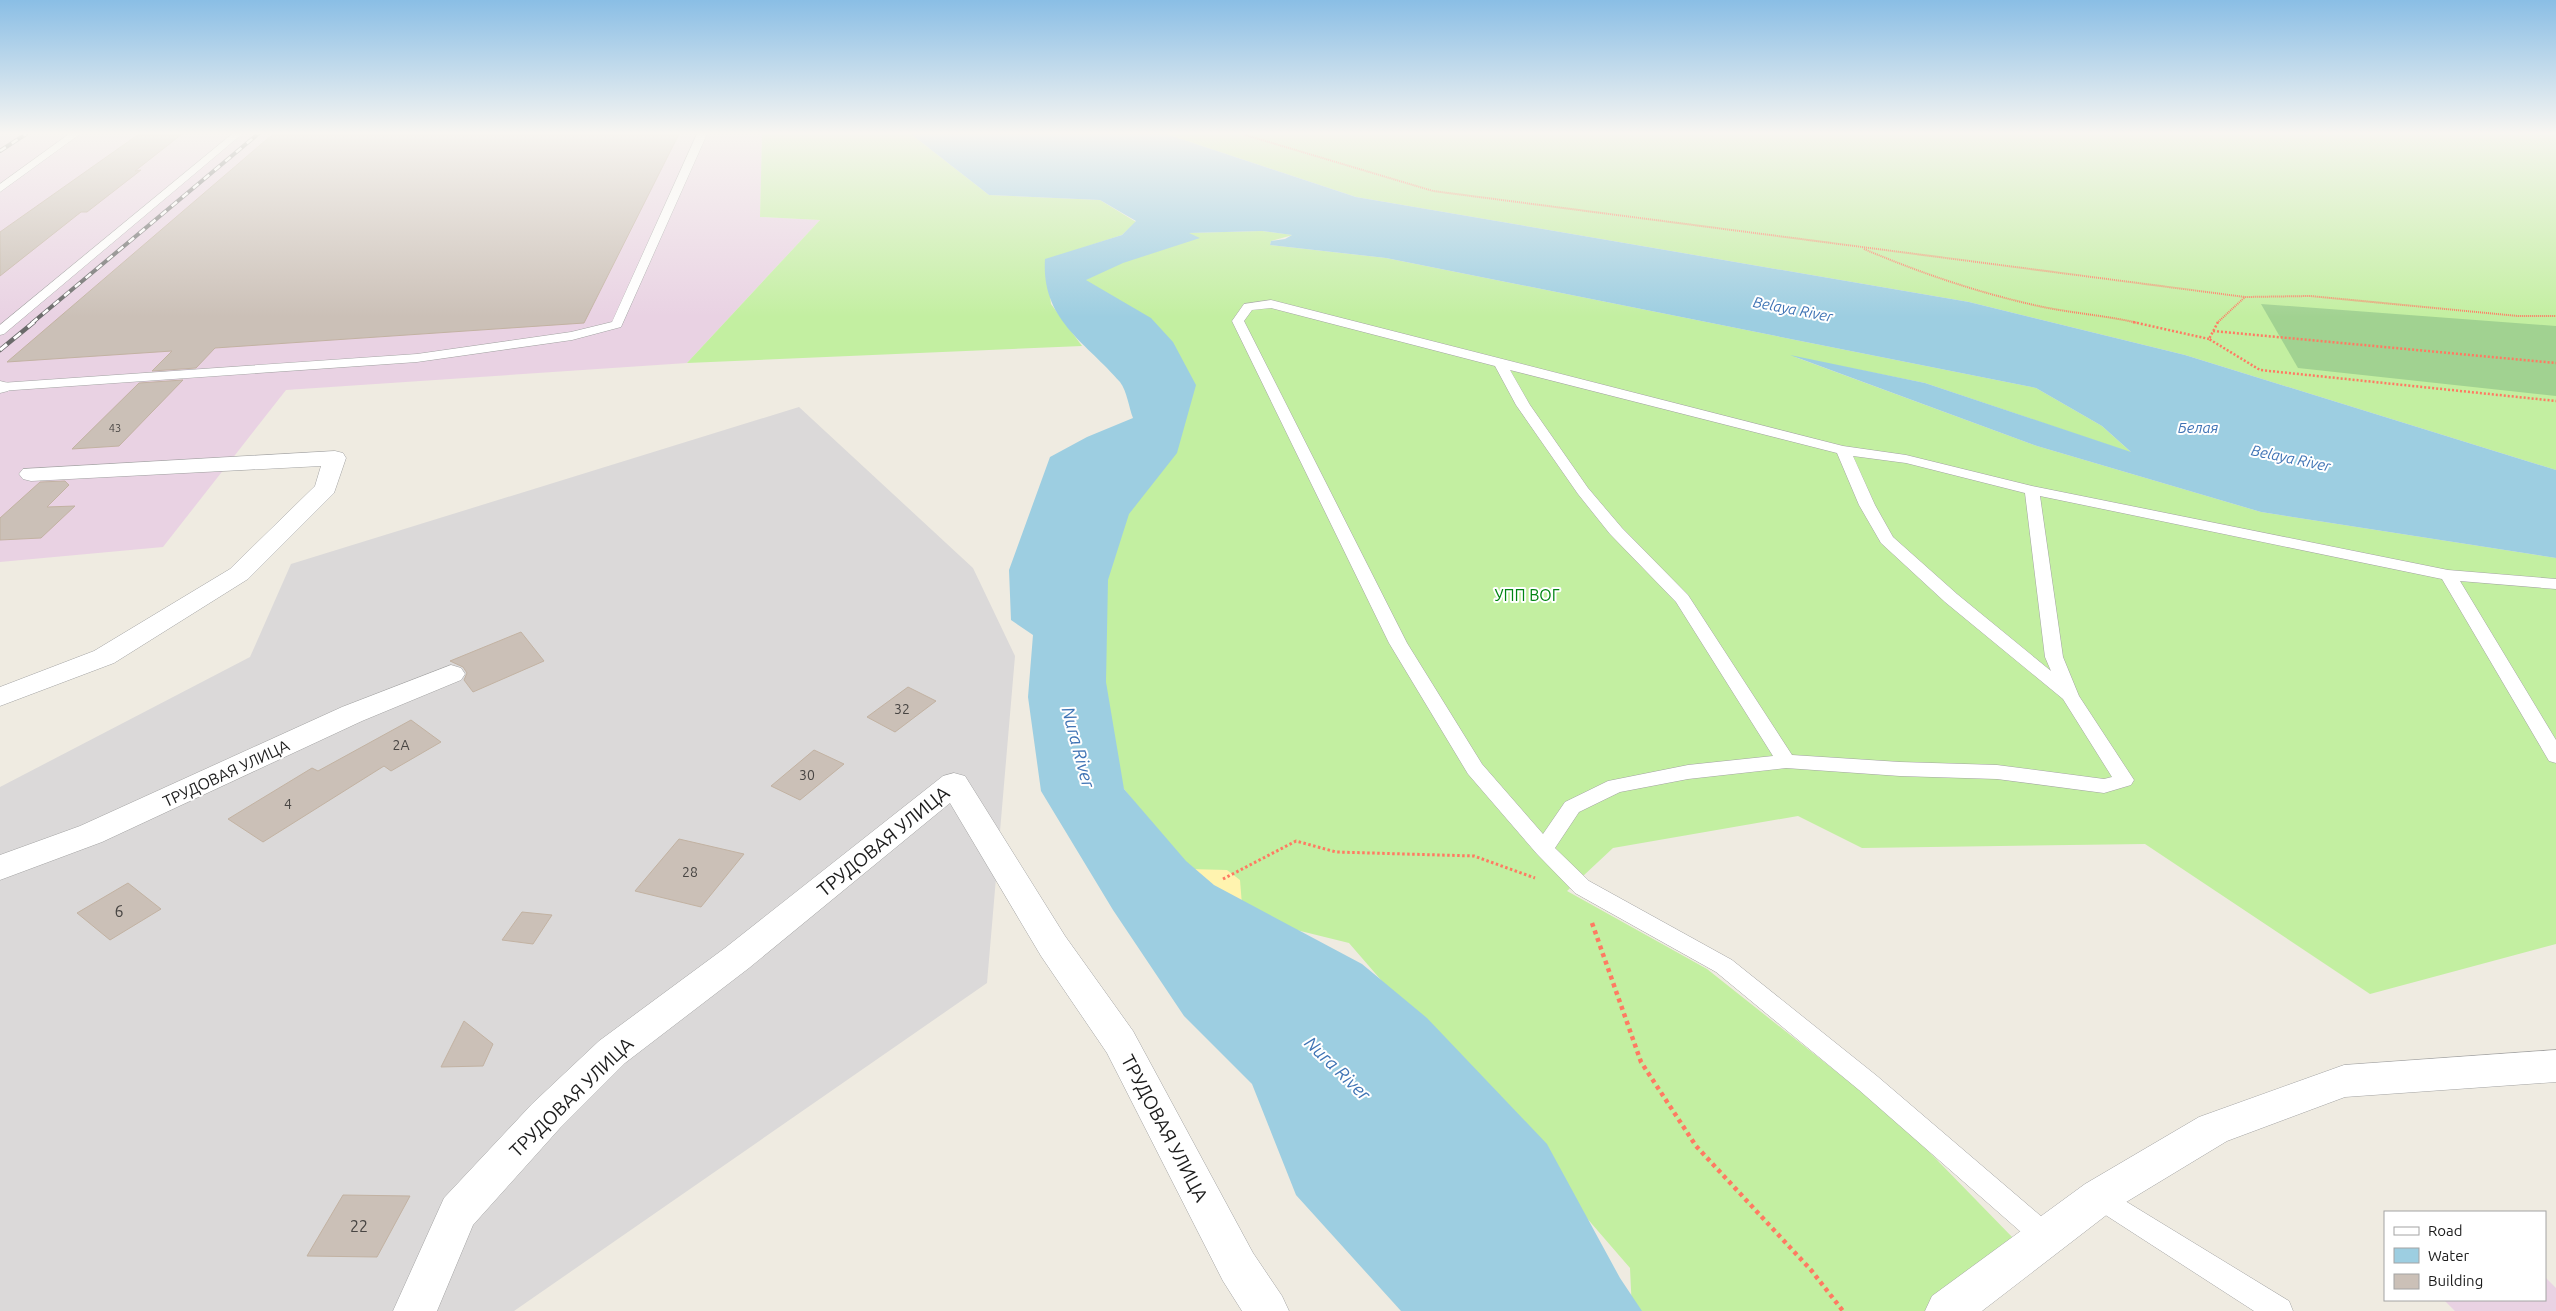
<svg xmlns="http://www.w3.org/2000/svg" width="2556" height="1311" font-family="Ubuntu,sans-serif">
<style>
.residential{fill:#dbd9d9}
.industrial{fill:#e9d2e3}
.grass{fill:#c3efa1}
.forest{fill:#a1d291}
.sand{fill:#fff3af}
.water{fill:#9dcee1}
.building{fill:#cbc0b7;stroke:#c2b2a2}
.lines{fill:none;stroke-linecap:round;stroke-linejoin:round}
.service-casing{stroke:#a3a3a3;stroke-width:1}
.minor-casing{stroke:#a3a3a3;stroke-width:1}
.tertiary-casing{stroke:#a3a3a3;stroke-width:1}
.path-far3{stroke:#ff7a62;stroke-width:2;stroke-dasharray:1 1;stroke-linecap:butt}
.path-far2{stroke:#ff7a62;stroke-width:2.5;stroke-dasharray:2 2;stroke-linecap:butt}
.path-far1{stroke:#ff7a62;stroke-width:3;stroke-dasharray:2.5 2.5;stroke-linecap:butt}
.path{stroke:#ff7a62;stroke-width:4.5;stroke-dasharray:4 4;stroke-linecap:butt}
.service{fill:#fff;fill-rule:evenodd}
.minor{fill:#fff;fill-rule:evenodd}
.tertiary{fill:#fff;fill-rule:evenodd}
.rail-far1-casing{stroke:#6a6a6a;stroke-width:4}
.rail-casing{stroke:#6a6a6a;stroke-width:4.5}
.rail-far1{stroke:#fff;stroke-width:2.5;stroke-dasharray:7;stroke-linecap:butt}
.rail{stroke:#fff;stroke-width:3;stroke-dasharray:9;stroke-linecap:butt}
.labels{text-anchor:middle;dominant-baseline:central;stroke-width:4;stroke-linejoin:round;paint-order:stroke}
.far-number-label{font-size:11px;fill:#484543}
.number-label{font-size:14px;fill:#484543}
.far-water-label{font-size:15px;font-style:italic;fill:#4074b5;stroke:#fff}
.park-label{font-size:16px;fill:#018413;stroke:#fff}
.street-label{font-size:16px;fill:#1c1c1c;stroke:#fff}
.near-number-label{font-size:16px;fill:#484543}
.water-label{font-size:18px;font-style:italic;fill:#4074b5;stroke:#fff}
.near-street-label{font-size:19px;fill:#1c1c1c;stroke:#fff}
</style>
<rect width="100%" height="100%" fill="#efebe1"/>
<polygon class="residential" points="799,407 973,568 1015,656 987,983 514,1311 0,1311 0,787 250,657 291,564"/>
<g class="industrial">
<polygon points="0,134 762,134 760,217 820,220 687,363 286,390 163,547 0,562"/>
<polygon points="2545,1277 2556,1288 2556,1311 2455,1311 2444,1300 2545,1300"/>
</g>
<g class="grass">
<polygon points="762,134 911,134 989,195 1100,200 1136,222 1122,235 1045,260 1051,304 1082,346 687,363 820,220 760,217"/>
<polygon points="1166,134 2556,134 2556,470 2185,355 1969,302 1356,197"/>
<polygon points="1262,231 1293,235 1271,241 1270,245 1386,258 2036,388 2102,426 2132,453 1925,383 1795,357 2037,446 2261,512 2556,558 2556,944 2370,994 2145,844 1862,848 1798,816 1613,848 1567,891 1707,969 1901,1123 2014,1239 1930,1311 1632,1311 1630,1268 1349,943 1243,917 1188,869 1104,764 1080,554 1181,429 1076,282 1187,233"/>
</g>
<polygon class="forest" points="2261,304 2556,326 2556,396 2298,368"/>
<polygon class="sand" points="1188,869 1227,870 1240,880 1243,917 1174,888"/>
<path class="water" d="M 911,134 L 1166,134 L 1356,197 L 1969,302 L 2185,355 L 2556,470 L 2556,558 L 2261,512 L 2037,446 L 1790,355 L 1925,383 L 2131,452 L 2102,426 L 2036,388 L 1386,258 L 1270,245 L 1271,241 L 1285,239 L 1292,235 L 1262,231 L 1189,233 L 1200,238 L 1123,263 L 1086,280 L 1151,318 L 1173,342 L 1196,385 L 1177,453 L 1129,514 L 1108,580 L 1106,682 L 1124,789 L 1186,861 L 1214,885 L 1362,964 L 1427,1018 L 1547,1144 L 1620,1278 L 1642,1311 L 1401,1311 L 1296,1195 L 1252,1084 L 1184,1016 L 1113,910 L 1041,791 L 1028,697 L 1033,635 L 1011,620 L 1009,570 L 1050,457 L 1087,437 L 1133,418 C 1129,408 1127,391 1120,382 C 1086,342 1041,320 1045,259 L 1122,235 L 1136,221 L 1100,200 L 989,195 Z"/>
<g class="building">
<polygon points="139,134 182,134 135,171 141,170 87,212 81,212 0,276 0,232"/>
<polygon points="273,134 679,134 584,323 215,348 196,368 152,371 172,351 7,362"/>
<polygon points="183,380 119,446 72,449 139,383"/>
<polygon points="65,481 69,485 47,507 75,506 41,538 0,540 0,518 40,482"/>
<polygon points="521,632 544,661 473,692 464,680 467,673 463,667 450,661"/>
<polygon points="908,687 936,701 895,732 867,717"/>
<polygon points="411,720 441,742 391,771 384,766 263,842 228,819 312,768 318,771"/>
<polygon points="814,750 844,764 800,800 771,786"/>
<polygon points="679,839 744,854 701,907 635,891"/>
<polygon points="128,883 161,909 110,940 77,913"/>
<polygon points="522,912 552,915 533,944 502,940"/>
<polygon points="464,1021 493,1044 483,1066 441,1067"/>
<polygon points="343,1195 410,1196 377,1257 307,1256"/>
</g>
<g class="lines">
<g class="service-casing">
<g id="service">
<polygon points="69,134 80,134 0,192 0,184"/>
<polygon points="232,134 242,134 4,334 0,335 0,325"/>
<polygon points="697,134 707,134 621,327 572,340 417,362 0,391 1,383 417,354 571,332 612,322"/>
<path d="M 1271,300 L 1843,446 L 1906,455 L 2032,486 L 2448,570 L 2556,579 L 2556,589 L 2460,581 L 2556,740 L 2556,763 L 2549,761 L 2442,579 L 2040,496 L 2063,657 L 2079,696 L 2134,780 L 2131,785 L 2104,793 L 1997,779 L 1900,776 L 1786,768 L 1688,779 L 1620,792 L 1579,812 L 1555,848 L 1589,881 L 1732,960 L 1877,1076 L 2056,1229 L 2060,1238 L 2056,1247 L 2047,1251 L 2038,1247 L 1859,1090 L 1716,972 L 1575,893 L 1537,854 L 1468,774 L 1389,643 L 1232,321 L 1244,304 ZM 1271,308 L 1495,366 L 1516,405 L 1578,494 L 1610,534 L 1676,602 L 1773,756 L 1688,765 L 1608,781 L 1565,802 L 1543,834 L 1482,764 L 1407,643 L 1244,321 L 1252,310 ZM 1510,370 L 1837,453 L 1859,505 L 1881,543 L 1945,602 L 2063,699 L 2112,777 L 2104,779 L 1997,765 L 1900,762 L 1792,755 L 1688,595 L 1622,528 L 1588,488 L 1530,405 ZM 1853,456 L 1906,463 L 2025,493 L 2045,657 L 2051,671 L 1957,594 L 1893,537 L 1875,505 Z"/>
<polygon points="2099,1185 2289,1301 2293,1311 2254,1311 2090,1205 2086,1197 2090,1189"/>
</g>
</g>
<g class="minor-casing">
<g id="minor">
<polygon points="0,381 8,383 12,387 8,391 0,393"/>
<polygon points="335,451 343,453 346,458 334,493 248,579 114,663 0,706 0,687 94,651 230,569 315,486 321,466 31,481 23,479 19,474 23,469"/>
<polygon points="451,665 461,668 465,674 461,680 362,721 102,842 0,880 0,855 80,826 342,707"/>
<polygon points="954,773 965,776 1065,936 1133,1031 1253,1253 1282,1296 1289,1311 1242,1311 1223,1281 1107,1053 1041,956 950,803 749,968 625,1063 560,1128 473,1225 437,1311 393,1311 444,1198 532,1104 599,1041 725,948 943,776"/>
</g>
</g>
<g class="tertiary-casing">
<polygon id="tertiary" points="2556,1050 2556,1082 2345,1097 2227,1141 2113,1210 1982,1311 1925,1311 1932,1296 2085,1184 2199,1117 2344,1065"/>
</g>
<g class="path-far3">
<polyline points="1242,134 1433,191 2245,297 2310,296 2518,316 2556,316"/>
<path d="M 1864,249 C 1918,272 1976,292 2034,305 C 2068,313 2104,315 2138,323"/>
<polyline points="2217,323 2245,297"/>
</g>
<g class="path-far2">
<polyline points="2133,322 2209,339"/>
<polyline points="2218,322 2209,339 2260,370 2556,401"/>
<polyline points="2213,331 2556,363"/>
</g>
<polyline class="path-far1" points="1223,879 1296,841 1336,852 1474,856 1535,878"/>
<polyline class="path" points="1592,923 1641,1062 1696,1146 1811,1270 1843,1311"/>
<use href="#service" class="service"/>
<use href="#minor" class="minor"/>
<use href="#tertiary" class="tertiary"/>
<g class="rail-far1-casing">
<g id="rail-far1">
<polyline points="0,151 26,134"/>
<polyline points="32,323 258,134"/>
</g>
</g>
<g class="rail-casing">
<polyline id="rail" points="0,350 34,322"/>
</g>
<use href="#rail-far1" class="rail-far1"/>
<use href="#rail" class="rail"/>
</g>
<linearGradient id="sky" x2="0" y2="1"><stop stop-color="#8abee5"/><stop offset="0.42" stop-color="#f8f6f2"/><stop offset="1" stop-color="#f8f6f2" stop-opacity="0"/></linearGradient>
<rect width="2556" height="317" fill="url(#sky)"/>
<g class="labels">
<g class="far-number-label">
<text x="115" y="428">43</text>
</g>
<g class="number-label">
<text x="902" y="709">32</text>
<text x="401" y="745">2А</text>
<text x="807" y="775">30</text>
<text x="288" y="804">4</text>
<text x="690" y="872">28</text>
</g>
<g class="far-water-label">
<text transform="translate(1793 309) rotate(11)">Belaya River</text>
<text x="2198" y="427">Белая</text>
<text transform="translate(2291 458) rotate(12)">Belaya River</text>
</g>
<g class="park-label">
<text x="1527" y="595">УПП ВОГ</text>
</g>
<g class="street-label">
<text transform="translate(226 773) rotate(-25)">ТРУДОВАЯ УЛИЦА</text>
</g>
<g class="near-number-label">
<text x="119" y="911">6</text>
<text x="359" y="1226">22</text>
</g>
<g class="water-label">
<text transform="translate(1079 747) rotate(75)">Nura River</text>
<text transform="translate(1338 1068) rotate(44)">Nura River</text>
</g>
<g class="near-street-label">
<text transform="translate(883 841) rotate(-39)">ТРУДОВАЯ УЛИЦА</text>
<text transform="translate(571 1097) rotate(-44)">ТРУДОВАЯ УЛИЦА</text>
<text transform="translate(1165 1128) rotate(62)">ТРУДОВАЯ УЛИЦА</text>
</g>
</g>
<rect x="2384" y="1211" width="162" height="90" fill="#ffffff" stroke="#a4a4a4"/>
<rect x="2394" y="1227" width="25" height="8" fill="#ffffff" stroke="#a4a4a4"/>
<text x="2428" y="1236" font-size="15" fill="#1c1c1c">Road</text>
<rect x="2394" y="1248" width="25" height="15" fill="#9dcee1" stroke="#a4a4a4"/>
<text x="2428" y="1261" font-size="15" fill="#1c1c1c">Water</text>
<rect x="2394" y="1274" width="25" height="15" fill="#cbc0b7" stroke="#a4a4a4"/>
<text x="2428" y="1286" font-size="15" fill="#1c1c1c">Building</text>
</svg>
